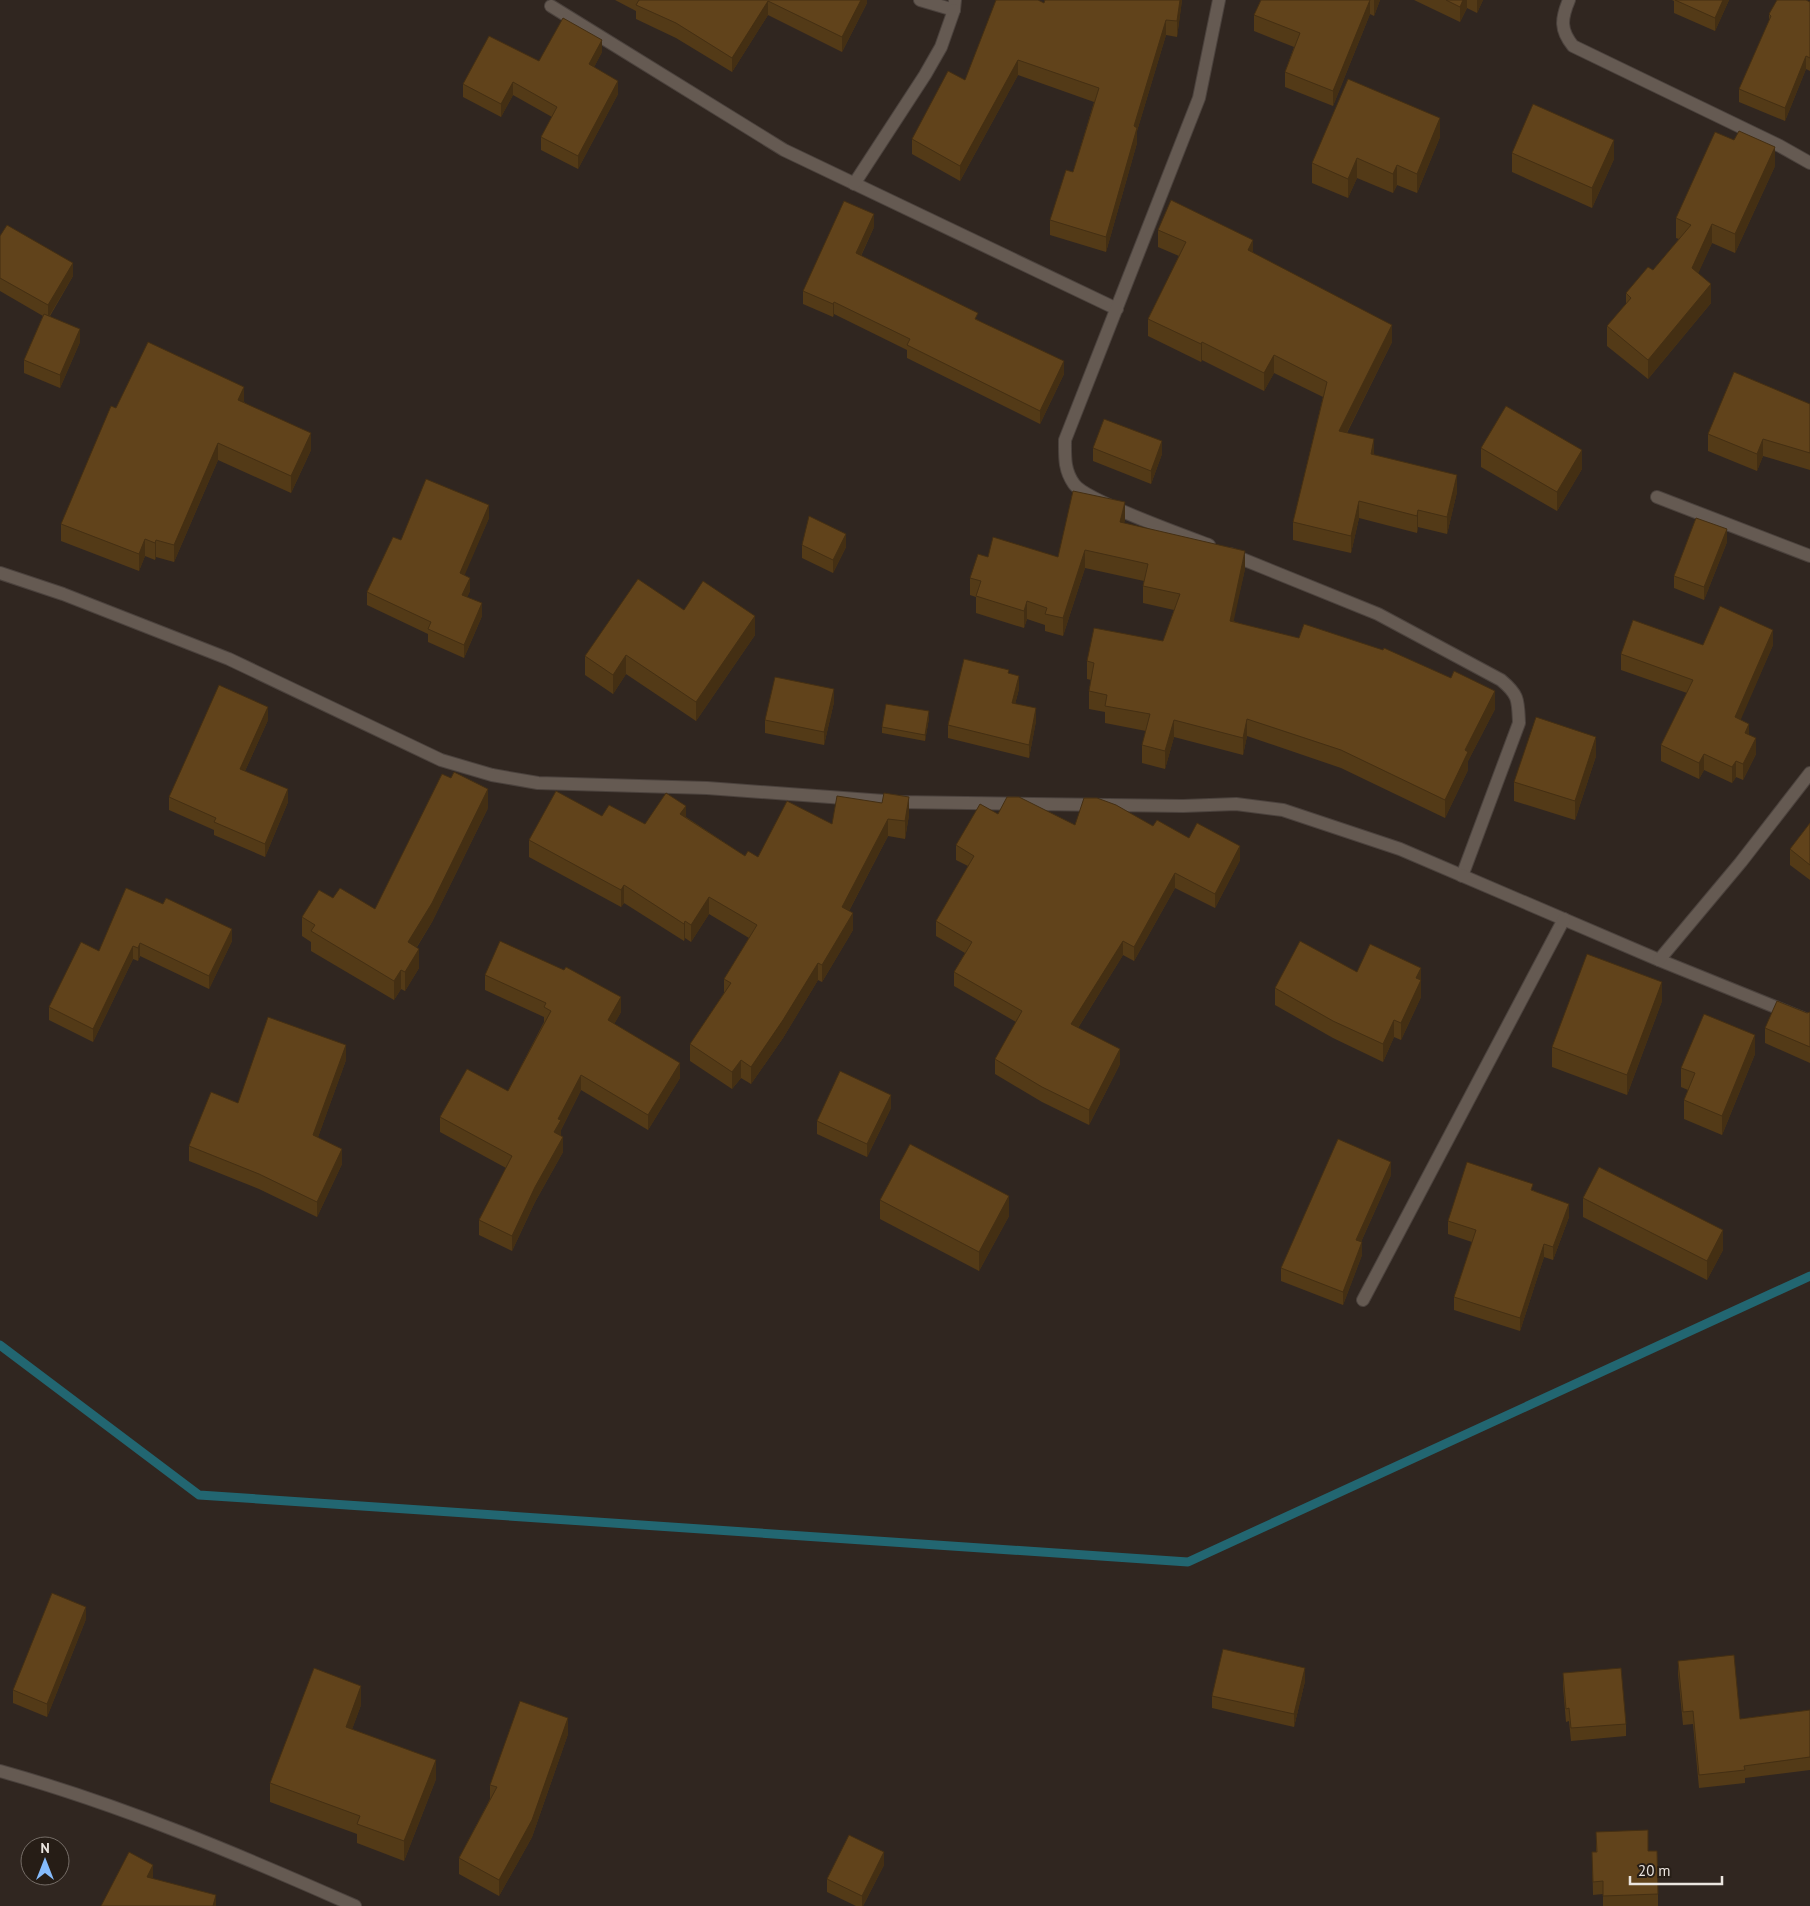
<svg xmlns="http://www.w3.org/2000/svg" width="1810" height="1906" font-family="'PT Sans',sans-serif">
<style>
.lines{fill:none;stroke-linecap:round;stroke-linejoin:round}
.stream{stroke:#226671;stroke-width:9}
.street-casing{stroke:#4b423d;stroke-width:14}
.street{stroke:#655a52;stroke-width:12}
.wall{fill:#533a17}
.shaded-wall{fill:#442f13}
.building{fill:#61431b;stroke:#442f13}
</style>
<rect width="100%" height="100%" fill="#302620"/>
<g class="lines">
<polyline class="stream" points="0,1345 199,1495 1188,1562 1810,1276"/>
<g class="street-casing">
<g id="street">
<polyline points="920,0 954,10 955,0"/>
<path d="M 1569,0 C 1561,19 1560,30 1573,46 L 1780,146 L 1810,163"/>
<polyline points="551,6 784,150 1117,309"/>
<polyline points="854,184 925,75 941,47 954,10"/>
<polyline points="1657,497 1810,556"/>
<path d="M 1209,545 C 1185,536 1085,500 1074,484 C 1064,470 1065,457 1065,440 L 1199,98 L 1219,0"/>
<path d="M 1230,554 L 1378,614 L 1501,680 C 1519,695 1518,700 1519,723 L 1462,876"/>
<polyline points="0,573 63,594 229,659 441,760 492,775 538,783 707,788 898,802 1183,806 1236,804 1283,810 1400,849 1659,960 1810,1021"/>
<polyline points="1659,960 1741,862 1810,773"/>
<polyline points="1363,1300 1564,919"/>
<path d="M 0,1771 C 122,1805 240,1855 355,1906"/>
</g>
</g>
<use href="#street" class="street"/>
</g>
<g class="wall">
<polygon points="615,0 867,0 867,3 842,52 768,15 732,72 676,38 636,19 636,11"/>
<polygon points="1045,0 1182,0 1177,37 1166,35 1137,131 1137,143 1106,252 1050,235 1050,220 1073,172 1094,102 1018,75 960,181 912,154 912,139 965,80 1044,3"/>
<polygon points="1261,0 1380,0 1374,16 1370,14 1333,106 1285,87 1285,72 1294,47 1254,31 1254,15"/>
<polygon points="1414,0 1483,0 1477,13 1467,8 1460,22"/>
<polygon points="1672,0 1729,0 1715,31 1674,13 1674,1"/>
<polygon points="1810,2 1810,71 1806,69 1785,121 1739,102 1739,89 1769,22 1769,14"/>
<polygon points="602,52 594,67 618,94 578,169 541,150 541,137 552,117 513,95 501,117 463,97 463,84 539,61"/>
<polygon points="1440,137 1417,193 1397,185 1393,193 1357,178 1348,198 1312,183 1312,163"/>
<polygon points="1512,153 1614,159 1592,208 1512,172"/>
<polygon points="1775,166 1735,253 1712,243 1698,273 1711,303 1648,379 1607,346 1607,326 1626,304 1626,293 1653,270 1679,239 1676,238 1676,218"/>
<polygon points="874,227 861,256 978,320 1064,374 1040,424 907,358 907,350 834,314 833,317 803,304 803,291"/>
<polygon points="1158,230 1253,253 1392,342 1347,433 1374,455 1457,492 1447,534 1418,527 1417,533 1359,518 1351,553 1293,540 1293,522 1323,397 1274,373 1264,391 1202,360 1201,362 1148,336 1148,319 1179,256 1158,247"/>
<polygon points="0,236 73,276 50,316 80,342 60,388 24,373 24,360 43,316 0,291"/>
<polygon points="244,402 311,450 291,493 218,460 174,562 156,557 155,560 145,556 139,571 61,541 61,524 116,408"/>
<polygon points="1810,404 1810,470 1763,456 1757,471 1708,451 1708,434"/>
<polygon points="1093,448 1162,454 1151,484 1093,461"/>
<polygon points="1481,448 1582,469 1557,511 1481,467"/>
<polygon points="489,518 464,575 470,591 467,597 482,616 464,658 428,642 428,634 367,605 367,592 401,540"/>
<polygon points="1125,520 1124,523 1245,569 1233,621 1495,709 1468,761 1468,770 1445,818 1341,768 1247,736 1243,755 1174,737 1165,769 1142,763 1142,745 1146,731 1105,723 1105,712 1089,709 1089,691 1091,680 1087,679 1087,661 1163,641 1174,610 1143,603 1143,586 1144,581 1085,568 1063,636 1045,631 1045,625 1027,619 1024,628 976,613 976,597 970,595 970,578 988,557 1058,557"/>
<polygon points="1727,542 1704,600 1674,588 1674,576"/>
<polygon points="802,545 846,547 833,573 802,558"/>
<polygon points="684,610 755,635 696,721 626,674 613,694 585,675 585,656"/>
<polygon points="1703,645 1773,645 1740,720 1749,735 1756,754 1743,780 1736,777 1732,783 1704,770 1699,779 1661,761 1661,745 1687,693 1621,670 1621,654"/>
<polygon points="1009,673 1019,689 1015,704 1036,721 1029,758 948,738 948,725"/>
<polygon points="834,702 824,745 765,733 765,720"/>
<polygon points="929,718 925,741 882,733 882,727"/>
<polygon points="268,720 245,771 288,802 265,857 214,835 214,830 169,810 169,797"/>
<polygon points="1596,756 1575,820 1514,801 1514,782"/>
<polygon points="488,808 432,922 417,947 419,968 405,991 401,989 394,1000 311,951 311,942 302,936 302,917 375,909"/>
<polygon points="998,814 1075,825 1153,826 1189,838 1240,860 1215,908 1175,888 1134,961 1123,955 1078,1028 1120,1064 1089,1125 1042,1102 995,1074 995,1059 1016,1022 954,986 954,972 965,953 936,936 936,921 968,866 956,860 956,845"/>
<polygon points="909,815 905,839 888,836 849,911 853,930 822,982 818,980 783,1038 751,1084 741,1078 732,1089 690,1061 690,1044 724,993 724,979 749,938 709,914 691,942 685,938 684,941 624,903 621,907 529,857 529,840 602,816 645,824 686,817 745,856 758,857 832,824"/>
<polygon points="1810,823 1810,880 1790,865 1790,849"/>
<polygon points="126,888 232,941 209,989 140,956 138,961 133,959 93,1042 49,1020 49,1007 99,951"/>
<polygon points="1357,972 1421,980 1421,997 1401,1040 1394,1037 1383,1062 1333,1038 1275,1005 1275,988"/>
<polygon points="485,975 621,1012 614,1024 680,1078 648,1130 581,1090 561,1130 561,1136 563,1152 535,1202 512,1251 479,1235 479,1220 506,1168 440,1132 440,1117 508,1091 544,1022 544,1017 485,990"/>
<polygon points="1662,1001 1627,1095 1552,1067 1552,1047"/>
<polygon points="1810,1012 1810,1063 1765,1043 1765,1028"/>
<polygon points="1755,1054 1722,1135 1684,1119 1684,1100 1688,1090 1681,1087 1681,1068"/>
<polygon points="346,1060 318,1137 342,1164 317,1217 259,1189 189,1161 189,1146 238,1103"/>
<polygon points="891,1108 867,1157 817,1134 817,1121"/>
<polygon points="1391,1175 1361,1242 1362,1255 1343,1305 1281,1281 1281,1268"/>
<polygon points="1533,1190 1569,1217 1553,1260 1544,1257 1520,1331 1454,1310 1454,1297 1472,1242 1448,1234 1448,1221"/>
<polygon points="1583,1198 1723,1250 1707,1280 1583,1217"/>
<polygon points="880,1200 1009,1216 979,1271 880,1219"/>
<polygon points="86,1619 47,1717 13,1703 13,1690"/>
<polygon points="1678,1661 1740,1719 1810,1710 1810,1770 1745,1778 1745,1783 1699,1788 1693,1724 1683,1725 1678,1674"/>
<polygon points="1563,1673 1626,1724 1626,1736 1571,1741 1569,1721 1566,1722 1563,1686"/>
<polygon points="1305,1681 1294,1727 1212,1708 1212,1696"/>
<polygon points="361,1705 352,1729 436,1779 404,1861 357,1843 357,1834 270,1802 270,1783"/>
<polygon points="568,1734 532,1837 499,1896 459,1874 459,1858 490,1799 490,1785"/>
<polygon points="1596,1832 1648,1851 1658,1894 1658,1906 1603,1906 1603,1894 1593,1895 1592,1852 1596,1852"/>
<polygon points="884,1865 863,1906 856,1906 827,1892 827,1879"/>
</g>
<g class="shaded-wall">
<polygon points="861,0 867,0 867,3 842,52 842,37"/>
<polygon points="1180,0 1182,0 1177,37 1177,21"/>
<polygon points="1370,0 1370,14 1333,106 1333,91"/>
<polygon points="1374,0 1380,0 1374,16"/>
<polygon points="1463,0 1467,0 1467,8 1460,22 1460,7"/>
<polygon points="1477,0 1483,0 1477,13"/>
<polygon points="1723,0 1729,0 1715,31 1715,18"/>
<polygon points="768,1 768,15 732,72 732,58"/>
<polygon points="1166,20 1166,35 1137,131 1137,143 1106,252 1106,237 1134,126"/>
<polygon points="602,40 602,52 589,77 589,64"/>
<polygon points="1806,56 1806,69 1785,121 1785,108"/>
<polygon points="1018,60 1018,75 960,181 960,166"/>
<polygon points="618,81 618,94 578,169 578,156"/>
<polygon points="513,82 513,95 501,117 501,104"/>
<polygon points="1440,118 1440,137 1417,193 1417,174"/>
<polygon points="1614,140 1614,159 1592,208 1592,188"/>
<polygon points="1775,147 1775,166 1735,253 1735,234"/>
<polygon points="1357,158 1357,178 1348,198 1348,179"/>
<polygon points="1397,165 1397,185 1393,193 1393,174"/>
<polygon points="874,214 874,227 856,266 856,253"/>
<polygon points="1712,224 1712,243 1692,287 1692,268"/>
<polygon points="1253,240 1253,257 1248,250"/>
<polygon points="73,263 73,276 48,318 48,305"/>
<polygon points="1711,284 1711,303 1648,379 1648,360"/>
<polygon points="834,302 834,314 833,317 833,304"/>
<polygon points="1392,325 1392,342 1339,448 1339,431"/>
<polygon points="80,329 80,342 60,388 60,375"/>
<polygon points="1202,342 1202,360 1201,362 1201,344"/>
<polygon points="1274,355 1274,373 1264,391 1264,373"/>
<polygon points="1064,361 1064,374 1040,424 1040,411"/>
<polygon points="244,387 244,404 238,400"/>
<polygon points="311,433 311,450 291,493 291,476"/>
<polygon points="1374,439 1374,456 1371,454"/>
<polygon points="1763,439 1763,456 1757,471 1757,454"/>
<polygon points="1162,441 1162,454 1151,484 1151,471"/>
<polygon points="218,443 218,460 174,562 174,545"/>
<polygon points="1582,450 1582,469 1557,511 1557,492"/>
<polygon points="1457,475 1457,492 1447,534 1447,517"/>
<polygon points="1359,501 1359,518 1351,553 1351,536"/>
<polygon points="1125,502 1125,520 1120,540 1120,522"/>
<polygon points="489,505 489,518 460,586 460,573"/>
<polygon points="1418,510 1418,527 1417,533 1417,516"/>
<polygon points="1727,529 1727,542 1704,600 1704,587"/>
<polygon points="846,534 846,547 833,573 833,560"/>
<polygon points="145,539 145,556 139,571 139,554"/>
<polygon points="156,540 156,557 155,560 155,543"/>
<polygon points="1085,550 1085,568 1063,636 1063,618"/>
<polygon points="1245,551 1245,569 1230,638 1230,621"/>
<polygon points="470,578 470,591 462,608 462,595"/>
<polygon points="1027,601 1027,619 1024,628 1024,611"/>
<polygon points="482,603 482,616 464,658 464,645"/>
<polygon points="755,616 755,635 696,721 696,702"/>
<polygon points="1773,630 1773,645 1735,733 1735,717"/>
<polygon points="626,655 626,674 613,694 613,675"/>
<polygon points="1019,676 1019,689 1012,716 1012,703"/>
<polygon points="834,689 834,702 824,745 824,732"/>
<polygon points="1495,691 1495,709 1468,761 1468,770 1445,818 1445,800 1465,750"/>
<polygon points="268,707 268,720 240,782 240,769"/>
<polygon points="1036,708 1036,721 1029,758 1029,745"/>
<polygon points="929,711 929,718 925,741 925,735"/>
<polygon points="1247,719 1247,736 1243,755 1243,738"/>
<polygon points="1174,720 1174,737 1165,769 1165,751"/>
<polygon points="1749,724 1749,740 1745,733"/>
<polygon points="1596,737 1596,756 1575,820 1575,801"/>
<polygon points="1756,738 1756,754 1743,780 1743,764"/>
<polygon points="1704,754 1704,770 1699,779 1699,763"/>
<polygon points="1736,761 1736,777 1732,783 1732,767"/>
<polygon points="288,789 288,802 265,857 265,844"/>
<polygon points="488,789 488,808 432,922 408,961 408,942"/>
<polygon points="909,797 909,815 905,839 905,821"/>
<polygon points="686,806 686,823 680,814"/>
<polygon points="888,819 888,836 842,924 842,907"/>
<polygon points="1240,846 1240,860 1215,908 1215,894"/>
<polygon points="1175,873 1175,888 1134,961 1134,947"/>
<polygon points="624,885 624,903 621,907 621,890"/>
<polygon points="709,897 709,914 691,942 691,925"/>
<polygon points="853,913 853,930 822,982 822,965"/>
<polygon points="685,921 685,938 684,941 684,924"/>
<polygon points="232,929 232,941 209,989 209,976"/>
<polygon points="1123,941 1123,955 1071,1039 1071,1024"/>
<polygon points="140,943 140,956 138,961 138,948"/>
<polygon points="133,946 133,959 93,1042 93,1029"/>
<polygon points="419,949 419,968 405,991 405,972"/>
<polygon points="818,963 818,980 783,1038 751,1084 751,1067"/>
<polygon points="1421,968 1421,997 1401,1040 1401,1023 1416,978"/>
<polygon points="401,970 401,989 394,1000 394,981"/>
<polygon points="1662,982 1662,1001 1627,1095 1627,1075"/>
<polygon points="621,997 621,1012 608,1035 608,1020"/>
<polygon points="1394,1020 1394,1037 1383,1062 1383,1044"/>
<polygon points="1755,1035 1755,1054 1722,1135 1722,1116"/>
<polygon points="346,1045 346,1060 313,1151 313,1135"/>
<polygon points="1120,1049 1120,1064 1089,1125 1089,1110"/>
<polygon points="741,1060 741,1078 732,1089 732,1072"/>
<polygon points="680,1063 680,1078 648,1130 648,1115"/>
<polygon points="581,1075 581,1090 561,1130 561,1135 554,1147 554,1132 558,1119"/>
<polygon points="891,1095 891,1108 867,1157 867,1144"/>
<polygon points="563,1137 563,1152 535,1202 512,1251 512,1236 535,1187"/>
<polygon points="342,1149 342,1164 317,1217 317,1202"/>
<polygon points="1391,1162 1391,1175 1356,1253 1356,1240"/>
<polygon points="1009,1196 1009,1216 979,1271 979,1252"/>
<polygon points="1569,1204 1569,1217 1553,1260 1553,1247"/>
<polygon points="1723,1230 1723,1250 1707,1280 1707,1261"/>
<polygon points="1362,1242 1362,1255 1343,1305 1343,1292"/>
<polygon points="1544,1244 1544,1257 1520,1331 1520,1318"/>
<polygon points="86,1607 86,1619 47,1717 47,1704"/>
<polygon points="1305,1668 1305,1681 1294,1727 1294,1714"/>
<polygon points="361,1686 361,1705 346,1746 346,1727"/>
<polygon points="568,1718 568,1734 532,1837 499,1896 499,1880"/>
<polygon points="436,1760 436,1779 404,1861 404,1841"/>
<polygon points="884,1852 884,1865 863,1906 862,1906 862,1896"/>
<polygon points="153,1865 153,1878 147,1890 147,1877"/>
<polygon points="216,1895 216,1906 213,1906"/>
</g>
<g class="building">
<polygon points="639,0 861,0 842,37 768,1 732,58 676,23 636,5"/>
<polygon points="996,0 1038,0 1044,3 1045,0 1180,0 1177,21 1166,20 1134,126 1137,128 1106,237 1050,220 1066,170 1073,172 1099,88 1018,60 960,166 912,139 948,71 965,80"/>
<polygon points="1261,0 1370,0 1333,91 1285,72 1300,33 1254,15"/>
<polygon points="1446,0 1463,0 1460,7"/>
<polygon points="1675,0 1723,0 1715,18"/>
<polygon points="1777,0 1806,0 1810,2 1810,58 1806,56 1785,108 1739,89 1771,16 1769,14"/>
<polygon points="563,18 602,40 589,64 618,81 578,156 541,137 557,107 513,82 501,104 463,84 489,36 539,61"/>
<polygon points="1348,79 1440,118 1417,174 1397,165 1393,174 1357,158 1348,179 1312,163"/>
<polygon points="1533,104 1614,140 1592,188 1512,153"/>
<polygon points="1739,131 1775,147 1735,234 1712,224 1692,268 1711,284 1648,360 1607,326 1631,298 1626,293 1648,267 1653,270 1691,225 1676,218 1715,132 1734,140"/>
<polygon points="1171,200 1253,240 1248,250 1392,325 1339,431 1374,439 1371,454 1457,475 1447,517 1418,510 1417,516 1359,501 1351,536 1293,522 1327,382 1274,355 1264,373 1202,342 1201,344 1148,319 1186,242 1158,230"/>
<polygon points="844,201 874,214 856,253 978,313 975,319 1064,361 1040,411 907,345 910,339 834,302 833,304 803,291"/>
<polygon points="7,225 73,263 48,305 0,278 0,236"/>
<polygon points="44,314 80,329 60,375 24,360"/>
<polygon points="148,342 244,387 238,400 311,433 291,476 218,443 174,545 156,540 155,543 145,539 139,554 61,524 111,406 116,408"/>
<polygon points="1734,372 1810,404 1810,453 1763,439 1757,454 1708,434"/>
<polygon points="1506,406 1582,450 1557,492 1481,448"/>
<polygon points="1104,419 1162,441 1151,471 1093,448"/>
<polygon points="426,479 489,505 460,573 470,578 462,595 482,603 464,645 428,629 431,622 367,592 393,537 401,540"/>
<polygon points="1073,491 1125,502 1120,522 1245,551 1230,621 1299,638 1304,624 1383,650 1384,648 1451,678 1454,671 1495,691 1465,750 1468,752 1445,800 1341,750 1247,719 1243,738 1174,720 1165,751 1142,745 1150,714 1105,706 1107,695 1089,691 1094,663 1087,661 1094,628 1163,641 1180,594 1143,586 1148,564 1085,550 1063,618 1045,614 1047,608 1027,601 1024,611 976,596 981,581 970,578 978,554 988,557 993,537 1058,557"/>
<polygon points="809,516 846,534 833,560 802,545"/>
<polygon points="1696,518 1727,529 1704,587 1674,576"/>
<polygon points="638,579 684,610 703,581 755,616 696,702 626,655 613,675 585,656"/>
<polygon points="1720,606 1773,630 1735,717 1749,724 1745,733 1756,738 1743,764 1736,761 1732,767 1704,754 1699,763 1661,745 1693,680 1621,654 1633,620 1703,645"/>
<polygon points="964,659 1009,670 1008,673 1019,676 1012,703 1036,708 1029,745 948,725"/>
<polygon points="775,677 834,689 824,732 765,720"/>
<polygon points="219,685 268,707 240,769 288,789 265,844 214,822 216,818 169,797"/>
<polygon points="886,704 929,711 925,735 882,727"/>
<polygon points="1536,717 1596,737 1575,801 1514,782"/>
<polygon points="454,772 488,789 432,903 408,942 419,949 405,972 401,970 394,981 311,931 315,925 302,917 319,890 333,898 340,888 375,909 442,774 451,778"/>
<polygon points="556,791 602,816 609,805 645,824 666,793 686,806 680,814 745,856 748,851 758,857 787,801 832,824 837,796 882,803 884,793 909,797 905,821 888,819 842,907 853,913 822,965 818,963 783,1020 751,1067 741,1060 732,1072 690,1044 731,983 724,979 757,925 709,897 691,925 685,921 684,924 624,885 621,890 529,840"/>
<polygon points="1007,797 1019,797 1075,825 1084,798 1097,798 1116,805 1153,826 1157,820 1189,838 1197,823 1240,846 1215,894 1175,873 1134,947 1123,941 1071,1024 1120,1049 1089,1110 1042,1087 995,1059 1022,1011 954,972 972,942 936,921 974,856 956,845 980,804 998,814"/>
<polygon points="1810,823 1810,865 1790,849"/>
<polygon points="126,888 163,904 166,898 232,929 209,976 140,943 138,948 133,946 93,1029 49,1007 81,942 99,951"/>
<polygon points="500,941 564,970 566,967 621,997 608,1020 680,1063 648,1115 581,1075 558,1119 561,1120 554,1132 563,1137 535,1187 512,1236 479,1220 512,1156 440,1117 467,1069 508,1091 551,1011 544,1007 546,1003 485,975"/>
<polygon points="1300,941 1357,972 1370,944 1421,968 1416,978 1421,980 1401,1023 1394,1020 1383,1044 1333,1021 1275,988"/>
<polygon points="1587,954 1662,982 1627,1075 1552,1047"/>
<polygon points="1777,1001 1807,1013 1810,1012 1810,1047 1765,1028"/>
<polygon points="1704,1014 1755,1035 1722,1116 1684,1100 1695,1073 1681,1068"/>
<polygon points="268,1017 346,1045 313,1135 342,1149 317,1202 259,1174 189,1146 211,1092 238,1103"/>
<polygon points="840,1071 891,1095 867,1144 817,1121"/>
<polygon points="1338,1139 1391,1162 1356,1240 1362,1242 1343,1292 1281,1268"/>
<polygon points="910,1144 1009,1196 979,1252 880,1200"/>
<polygon points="1467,1162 1533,1184 1531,1190 1569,1204 1553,1247 1544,1244 1520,1318 1454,1297 1476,1230 1448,1221"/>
<polygon points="1599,1167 1723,1230 1707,1261 1583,1198"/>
<polygon points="52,1593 86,1607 47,1704 13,1690"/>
<polygon points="1223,1649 1305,1668 1294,1714 1212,1696"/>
<polygon points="1734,1655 1740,1719 1810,1710 1810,1757 1744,1766 1745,1770 1699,1775 1693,1711 1683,1712 1678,1661"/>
<polygon points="314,1668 361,1686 346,1727 436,1760 404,1841 357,1824 360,1816 270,1783"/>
<polygon points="1621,1668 1626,1724 1571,1728 1569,1708 1566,1709 1563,1673"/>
<polygon points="520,1701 568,1718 532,1820 499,1880 459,1858 497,1787 490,1785"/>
<polygon points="1648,1830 1648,1851 1657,1851 1658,1894 1603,1896 1603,1881 1593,1882 1592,1852 1597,1852 1596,1832"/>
<polygon points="849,1835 884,1852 862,1896 827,1879"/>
<polygon points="129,1852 153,1865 147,1877 216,1895 213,1906 101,1906"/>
</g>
<g transform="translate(45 1861)"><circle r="24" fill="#261d16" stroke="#756d67"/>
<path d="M0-4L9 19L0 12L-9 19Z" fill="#85bbfb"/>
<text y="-8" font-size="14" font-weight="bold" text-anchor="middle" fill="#ebe5e0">N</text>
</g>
<path d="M1630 1876v8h92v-8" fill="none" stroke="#ebe5e0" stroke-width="2.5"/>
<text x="1638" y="1876" font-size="15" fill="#ebe5e0" stroke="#261d16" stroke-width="4" paint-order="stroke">20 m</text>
</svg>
